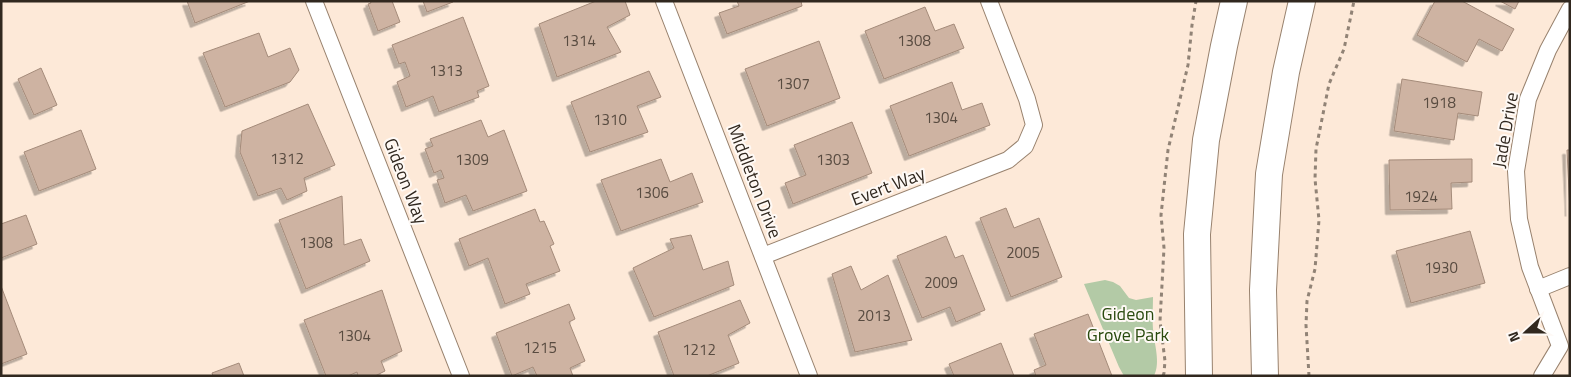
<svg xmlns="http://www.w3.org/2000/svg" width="1571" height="377" font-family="'Titillium Web',sans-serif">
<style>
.green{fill:#b3caa6}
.building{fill:#ceb3a2;stroke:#a48b7a;filter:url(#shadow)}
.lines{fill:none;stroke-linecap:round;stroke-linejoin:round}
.minor-casing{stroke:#98826e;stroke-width:18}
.primary-casing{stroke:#98826e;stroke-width:28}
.path{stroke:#918376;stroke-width:3;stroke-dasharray:4 4;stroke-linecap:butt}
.minor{stroke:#fff;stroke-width:16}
.primary{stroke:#fff;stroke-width:26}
.labels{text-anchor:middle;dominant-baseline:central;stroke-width:4;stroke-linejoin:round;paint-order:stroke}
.number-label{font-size:15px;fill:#584b40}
.street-label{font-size:18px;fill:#31281f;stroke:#fef9f5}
.park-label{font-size:18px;fill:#294a0e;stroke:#fef9f5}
</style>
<defs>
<filter id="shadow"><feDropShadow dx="-4.5" dy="4.5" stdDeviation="0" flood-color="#0004"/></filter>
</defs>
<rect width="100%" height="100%" fill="#fde9d8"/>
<path class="green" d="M 1105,280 L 1113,282 L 1120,286 L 1129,298 L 1136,300 L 1153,297 C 1153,308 1152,319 1153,329 C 1154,344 1161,362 1154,376 L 1124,376 L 1119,367 L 1084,284 Z"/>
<g class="building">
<polygon points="187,1 250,1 195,23"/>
<polygon points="370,1 392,1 400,22 378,31 368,4 371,3"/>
<polygon points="423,1 453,1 453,2 427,12"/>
<polygon points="596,1 625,1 630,15 607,27 621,52 557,77 539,24"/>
<polygon points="737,1 801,1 802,6 727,34 719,13 739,6"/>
<polygon points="1435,1 1462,1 1514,29 1502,51 1479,39 1467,62 1417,35"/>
<polygon points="1500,1 1519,1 1515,9"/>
<polygon points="925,7 935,31 954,24 964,48 884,79 865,31"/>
<polygon points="463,17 489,86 477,91 479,97 439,112 433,96 406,107 397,82 410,76 405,62 399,64 392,45"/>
<polygon points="259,33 268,57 290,48 299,70 290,82 225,107 203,53"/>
<polygon points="819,41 840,98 767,126 745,69"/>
<polygon points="41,68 57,105 34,115 18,79"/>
<polygon points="649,71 661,97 637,106 648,132 590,152 571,102"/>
<polygon points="1402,79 1482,92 1478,116 1458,113 1454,140 1394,131"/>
<polygon points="952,82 962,110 982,103 990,125 909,156 890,106"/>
<polygon points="308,104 335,165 304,178 307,191 287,200 281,188 258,196 240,152 242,131"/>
<polygon points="481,120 488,137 504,130 527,191 473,211 466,195 445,203 437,180 444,178 441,170 434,173 425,149 433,146 430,139"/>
<polygon points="852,122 872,173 793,204 785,183 806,175 794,145"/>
<polygon points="81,130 96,169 39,191 24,152"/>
<polygon points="1567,150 1570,150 1570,212"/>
<polygon points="661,159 670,182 692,173 703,202 621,231 601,180"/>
<polygon points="1472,159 1472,182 1451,183 1452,209 1390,210 1389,160"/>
<polygon points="342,196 344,245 361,239 370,261 306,289 279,220"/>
<polygon points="1006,208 1014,228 1039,218 1062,277 1011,297 980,218"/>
<polygon points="535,209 540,222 544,221 554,244 550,246 560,271 526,284 530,294 505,304 488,258 469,266 459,239"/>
<polygon points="26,215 37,244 1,258 1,224"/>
<polygon points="1470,231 1485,283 1411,303 1396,251"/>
<polygon points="691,235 703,270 728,261 734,285 654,317 633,268 674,248 670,239"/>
<polygon points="946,236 955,258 963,255 985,310 956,322 950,307 922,318 897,256"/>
<polygon points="851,266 861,290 888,275 912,340 855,352 832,274"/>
<polygon points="1,286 27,354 1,364"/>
<polygon points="382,290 402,351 381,361 385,371 375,376 358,376 357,372 348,376 326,376 304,320"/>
<polygon points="740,300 750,323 728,335 739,363 707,376 674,376 658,332"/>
<polygon points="569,304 575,319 569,322 585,361 570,368 573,376 537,376 533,367 512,376 496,333"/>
<polygon points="1088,314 1112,376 1036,376 1034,370 1046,365 1034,334"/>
<polygon points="1001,343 1014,376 954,376 949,364"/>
<polygon points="239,363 244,376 213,376 212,373"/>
</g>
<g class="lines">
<g class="minor-casing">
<g id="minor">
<polyline points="314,1 461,376"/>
<polyline points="664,1 809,376"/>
<polyline points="763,256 1008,160 1025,146 1034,125 1027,99 989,1"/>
<polyline points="1538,289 1570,276"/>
<polyline points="1542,376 1560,346 1530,267 1519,219 1516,171 1528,99 1548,50 1570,9"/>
</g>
</g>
<g class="primary-casing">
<g id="primary">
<polyline points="1199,376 1197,234 1206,140 1224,46 1234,1"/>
<polyline points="1265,376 1263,290 1269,174 1286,72 1302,1"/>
</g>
</g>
<g class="path">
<polyline points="1163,376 1164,373 1165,361 1160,321 1164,248 1161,215 1168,150 1188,65 1192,25 1196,1"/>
<polyline points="1309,376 1306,325 1307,301 1315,269 1319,220 1315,179 1316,149 1329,84 1344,49 1354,1"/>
</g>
<use href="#minor" class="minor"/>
<use href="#primary" class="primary"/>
</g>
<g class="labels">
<g class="number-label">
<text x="579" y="40">1314</text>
<text x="914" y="40">1308</text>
<text x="446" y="70">1313</text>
<text x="793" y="83">1307</text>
<text x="1439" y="102">1918</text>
<text x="941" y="117">1304</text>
<text x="610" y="119">1310</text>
<text x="287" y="158">1312</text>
<text x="472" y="159">1309</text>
<text x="833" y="159">1303</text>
<text x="652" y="192">1306</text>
<text x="1421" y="196">1924</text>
<text x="316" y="242">1308</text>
<text x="1023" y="252">2005</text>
<text x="1441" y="267">1930</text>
<text x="941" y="282">2009</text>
<text x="874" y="315">2013</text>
<text x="354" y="335">1304</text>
<text x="540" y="347">1215</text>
<text x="699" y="349">1212</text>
</g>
<g class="street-label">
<text transform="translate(1505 130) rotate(-80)">Jade Drive</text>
<text transform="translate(406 181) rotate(69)">Gideon Way</text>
<text transform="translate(755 181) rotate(69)">Middleton Drive</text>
<text transform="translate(888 186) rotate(-21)">Evert Way</text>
</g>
<g class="park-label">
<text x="1128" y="313">Gideon<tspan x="1128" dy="21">Grove Park</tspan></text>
</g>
</g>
<rect width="1571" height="377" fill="none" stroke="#31281f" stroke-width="5"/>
<g transform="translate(1526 332) rotate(249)" stroke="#fef9f5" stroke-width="4" paint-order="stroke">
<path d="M0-4L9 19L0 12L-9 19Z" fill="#31281f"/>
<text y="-8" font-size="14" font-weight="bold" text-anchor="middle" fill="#31281f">N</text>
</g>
</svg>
